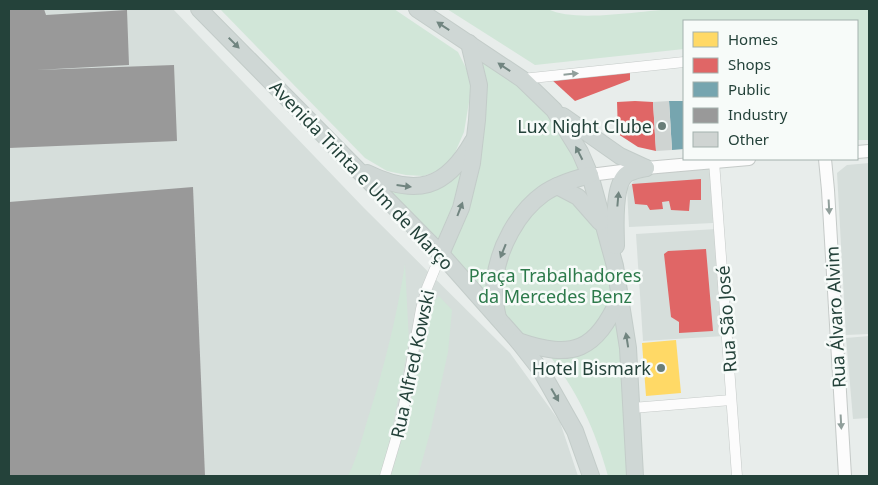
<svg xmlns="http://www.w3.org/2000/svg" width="878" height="485" font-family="'Noto Sans',sans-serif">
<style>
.built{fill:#d6dedb}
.green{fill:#d1e6d8}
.homes{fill:#ffd966}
.shops{fill:#e06666}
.public{fill:#76a5af}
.industry{fill:#999}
.building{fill:#cfd4d2}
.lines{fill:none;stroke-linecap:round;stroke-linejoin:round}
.minor-casing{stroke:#c5cac8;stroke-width:11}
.tertiary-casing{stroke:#c5cac8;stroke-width:14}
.primary-casing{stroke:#c3ccc9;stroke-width:18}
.minor{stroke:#fcfcfc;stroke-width:10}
.tertiary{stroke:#fcfcfc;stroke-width:12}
.primary{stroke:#cfd7d5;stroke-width:16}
.oneway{fill:#718580}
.oneway2{fill:#909f9b}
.poi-dot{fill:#697e78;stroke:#f7fbf9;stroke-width:2}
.labels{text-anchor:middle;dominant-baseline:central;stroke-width:5;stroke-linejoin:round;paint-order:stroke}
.poi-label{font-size:18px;fill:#24423a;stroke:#f7fbf9;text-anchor:end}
.street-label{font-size:18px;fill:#24423a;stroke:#f7fbf9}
.park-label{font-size:18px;fill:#2d7a4b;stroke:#f7fbf9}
</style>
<rect width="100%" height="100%" fill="#e8edeb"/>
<g class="built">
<polygon points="9,9 173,9 364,208 510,353 560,422 578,476 9,476"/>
<polygon points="869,163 869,334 846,335 837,173 847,165"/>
<polygon points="710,168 713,223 629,227 627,189 638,176 644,172"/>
<polygon points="716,229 724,336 643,341 636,234"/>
<polygon points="869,336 869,418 853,419 846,338"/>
</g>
<g class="green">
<polygon points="220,9 394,9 458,52 466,68 470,80 470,96 464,132 451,162 441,170 423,176 406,175 387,171 365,158"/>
<path d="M 447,9 L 548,9 C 577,24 647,9 681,9 C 744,8 807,9 869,9 L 869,140 L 857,140 L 857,21 L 684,21 L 684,49 L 535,65 Z"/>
<polygon points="478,54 503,72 551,116 584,171 522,205 492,307 444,252 463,213"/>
<polygon points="469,163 440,246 376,182 394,188"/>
<polygon points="554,194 564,194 599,230 604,248 613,300 605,318 580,340 565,344 529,338 519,332 506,316 501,299 502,270 513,242 532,213"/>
<path d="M 405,264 L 409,342 L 391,435 L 380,476 L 348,476 C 357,458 362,438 368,418 C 384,368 397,316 405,264 Z"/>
<polygon points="439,296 452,310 448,352 431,429 418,476 391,476 406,424 430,310 435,300"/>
<path d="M 616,315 L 620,343 L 627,476 L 608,476 C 595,429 577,390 546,351 L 558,352 Z"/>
</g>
<polygon class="homes" points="676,340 681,393 646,396 642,343"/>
<g class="shops">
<polygon points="630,70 630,80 575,101 552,80"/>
<polygon points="635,101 653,102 656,151 638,147 618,134 617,102"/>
<polygon points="701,179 701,200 690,200 689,211 671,210 669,201 662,202 663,209 650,210 647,205 635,204 632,184"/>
<polygon points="706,249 713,331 679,333 679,322 671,317 664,254 668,251"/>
</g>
<polygon class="public" points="669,101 684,101 684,149 672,150"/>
<g class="industry">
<polygon points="10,9 44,9 46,15 127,10 129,65 36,70 174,65 177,141 9,148 9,18"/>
<polygon points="193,187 205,476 9,476 9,202"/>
</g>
<polygon class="building" points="669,101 672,150 656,151 653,102"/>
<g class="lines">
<g class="minor-casing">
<g id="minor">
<polyline points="522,79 684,62"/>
<polyline points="714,161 737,476"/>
<polyline points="632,408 731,400"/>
<polyline points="385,476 401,422 421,309 427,288 441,254"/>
</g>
</g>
<g class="tertiary-casing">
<g id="tertiary">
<polyline points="857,152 869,151"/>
<polyline points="825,159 828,190 845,476"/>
<polyline points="590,175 646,168 749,159"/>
</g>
</g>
<g class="primary-casing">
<g id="primary">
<polyline points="199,9 441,254 518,341 540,369 575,431 591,476"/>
<polyline points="417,9 522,79 554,110 580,152 590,175 615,266 628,348 635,476"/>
<polyline points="563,116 620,156 646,168"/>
<path d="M 367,173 C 416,197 446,189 473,141"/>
<polyline points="557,186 578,197 600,222"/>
<path d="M 616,246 C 616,229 612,185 627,174 C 632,171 640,169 646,168"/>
<polyline points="441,254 461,208 472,163 477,120 479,85 469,43"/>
<path d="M 498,318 C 495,305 493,293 495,280 C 498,248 518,212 543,194 C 557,184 574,179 590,175"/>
<path d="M 518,341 C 574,360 595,351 620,297"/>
</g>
</g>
<use href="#minor" class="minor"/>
<use href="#tertiary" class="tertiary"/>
<use href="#primary" class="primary"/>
</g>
<defs><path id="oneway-solid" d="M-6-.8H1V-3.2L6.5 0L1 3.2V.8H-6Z" transform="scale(1.25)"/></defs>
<g class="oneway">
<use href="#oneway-solid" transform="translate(443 26) rotate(-147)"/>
<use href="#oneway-solid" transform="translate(234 43) rotate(45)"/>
<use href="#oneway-solid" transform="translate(504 67) rotate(-146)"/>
<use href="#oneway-solid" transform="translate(579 153) rotate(-117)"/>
<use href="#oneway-solid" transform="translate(404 186) rotate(7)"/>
<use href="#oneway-solid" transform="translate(618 199) rotate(-85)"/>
<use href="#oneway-solid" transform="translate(460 209) rotate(-69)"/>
<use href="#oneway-solid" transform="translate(503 251) rotate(112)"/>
<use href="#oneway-solid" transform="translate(627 340) rotate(-99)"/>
<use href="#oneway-solid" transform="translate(555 395) rotate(60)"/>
</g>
<g class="oneway2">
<use href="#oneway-solid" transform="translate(571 74) rotate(-6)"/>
<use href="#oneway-solid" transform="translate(829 207) rotate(87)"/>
<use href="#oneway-solid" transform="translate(841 422) rotate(87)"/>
</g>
<g class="poi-dot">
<circle cx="662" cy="126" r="5"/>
<circle cx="661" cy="368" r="5"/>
</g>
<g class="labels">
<g class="poi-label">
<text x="652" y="126">Lux Night Clube</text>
<text x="651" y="368">Hotel Bismark</text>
</g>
<g class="street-label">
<text transform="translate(362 175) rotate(46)">Avenida Trinta e Um de Março</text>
<text transform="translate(835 317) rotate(-93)">Rua Álvaro Alvim</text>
<text transform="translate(726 319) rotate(-94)">Rua São José</text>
<text transform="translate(412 364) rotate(-78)">Rua Alfred Kowski</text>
</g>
<g class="park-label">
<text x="555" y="275">Praça Trabalhadores<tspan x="555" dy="21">da Mercedes Benz</tspan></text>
</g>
</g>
<rect width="878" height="485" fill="none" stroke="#24423a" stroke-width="20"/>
<rect x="683" y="20" width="175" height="140" fill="#f7fbf9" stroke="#a3b1ad"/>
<rect x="693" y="32" width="25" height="15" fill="#ffd966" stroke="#a3b1ad"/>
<text x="728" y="45" font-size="15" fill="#24423a">Homes</text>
<rect x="693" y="58" width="25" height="15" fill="#e06666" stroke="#a3b1ad"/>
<text x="728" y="70" font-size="15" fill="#24423a">Shops</text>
<rect x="693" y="82" width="25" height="15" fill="#76a5af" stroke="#a3b1ad"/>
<text x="728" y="95" font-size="15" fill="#24423a">Public</text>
<rect x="693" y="108" width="25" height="15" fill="#999999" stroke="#a3b1ad"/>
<text x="728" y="120" font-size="15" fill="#24423a">Industry</text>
<rect x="693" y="132" width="25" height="15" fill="#cfd4d2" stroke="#a3b1ad"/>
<text x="728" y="145" font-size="15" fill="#24423a">Other</text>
</svg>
